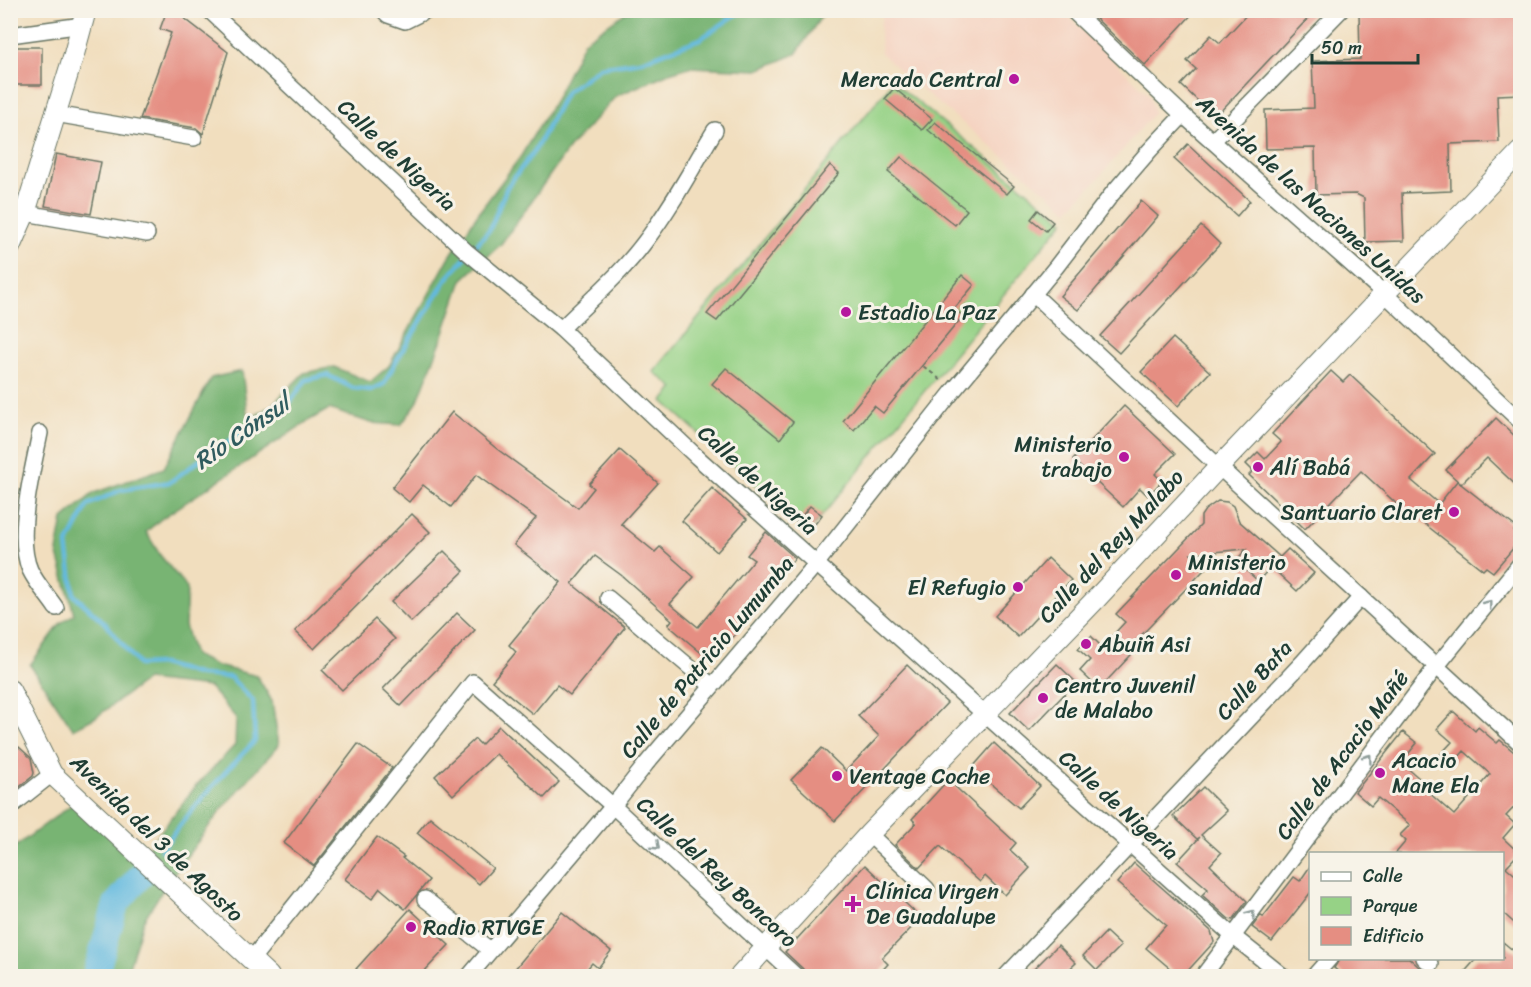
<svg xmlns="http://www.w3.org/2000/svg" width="1531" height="987" font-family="Sriracha,sans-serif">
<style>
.built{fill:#f5d3c1}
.green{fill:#96d286;stroke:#5a885d;stroke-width:1.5}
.forest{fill:#78b473;stroke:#4c7854;stroke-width:1.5}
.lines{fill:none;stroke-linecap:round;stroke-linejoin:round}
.stream{stroke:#62b9df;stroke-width:4.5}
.river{stroke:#62b9df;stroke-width:26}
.building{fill:#e58e82}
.minor-casing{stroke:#687564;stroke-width:18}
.major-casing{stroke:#687564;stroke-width:22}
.path{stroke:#687564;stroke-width:2;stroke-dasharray:4.5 4.5;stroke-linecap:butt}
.minor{stroke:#fff;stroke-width:15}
.major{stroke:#fff;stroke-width:20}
.oneway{stroke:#8f9e9a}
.poi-dot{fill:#b5179e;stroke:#f7f3e8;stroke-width:2}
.labels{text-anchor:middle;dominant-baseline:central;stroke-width:6;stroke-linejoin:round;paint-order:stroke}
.poi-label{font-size:22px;fill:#1f3d34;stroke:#f7f3e8;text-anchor:start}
.street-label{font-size:22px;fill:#1f3d34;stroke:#f7f3e8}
.water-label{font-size:24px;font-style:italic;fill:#305c5f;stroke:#f7f3e8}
</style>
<rect width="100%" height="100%" fill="#f7f3e8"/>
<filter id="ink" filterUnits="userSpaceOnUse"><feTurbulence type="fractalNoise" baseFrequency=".0167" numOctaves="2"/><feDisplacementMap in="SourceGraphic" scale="12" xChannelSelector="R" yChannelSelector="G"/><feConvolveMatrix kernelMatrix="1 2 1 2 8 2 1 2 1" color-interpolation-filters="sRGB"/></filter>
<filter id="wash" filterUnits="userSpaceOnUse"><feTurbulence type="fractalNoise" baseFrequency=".008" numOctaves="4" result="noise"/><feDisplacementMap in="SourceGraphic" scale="24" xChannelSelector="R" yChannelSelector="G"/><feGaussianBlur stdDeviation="1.35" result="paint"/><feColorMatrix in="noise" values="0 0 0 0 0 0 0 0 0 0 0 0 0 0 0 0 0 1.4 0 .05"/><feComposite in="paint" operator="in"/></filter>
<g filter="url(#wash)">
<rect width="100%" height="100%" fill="#f1debe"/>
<polygon class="built" points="883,11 1063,11 1149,95 1154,113 1097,180 1068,210 902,73 881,53 880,28"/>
<polygon class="green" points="893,82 1064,221 808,533 663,401 674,388 654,372"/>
<polygon class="forest" points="634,10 825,11 796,54 758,70 689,67 669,73 616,96 569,148 501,244 462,280 441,341 417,403 401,425 371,423 329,409 308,421 161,519 146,532 160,555 187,588 185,626 194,655 217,666 257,676 272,701 279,745 222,809 167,883 143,921 126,976 11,976 11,850 78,800 140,858 196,786 235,745 236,718 209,687 146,680 96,717 73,729 30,665 61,623 74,614 57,551 63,519 94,493 164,468 211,378 242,371 248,420 271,406 304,373 334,367 370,382 389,366 449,258 477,215 521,156 556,98 584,41 625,13"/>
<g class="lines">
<path class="stream" d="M 161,850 C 190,811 220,776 255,741 L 253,701 L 230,677 L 200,675 L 162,664 L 139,665 L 106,624 L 74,595 L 67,545 L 88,505 L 121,490 L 170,482 L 204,457 L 288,405 L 306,380 L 327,375 L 353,388 L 371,390 L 384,384 L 395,363 L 446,280 L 490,229 L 507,187 L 535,150 L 566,92 L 600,67 L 641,61 L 700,39 L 743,10"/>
<polyline class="river" points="95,976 116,904 141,875"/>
</g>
<g id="blocks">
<g class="building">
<polygon points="167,10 180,15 228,52 203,134 196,128 140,119 171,33 160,29"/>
<polygon points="1087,10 1196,10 1145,65"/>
<polygon points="1251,10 1316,10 1215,117 1181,85 1196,69 1187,61 1211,35 1220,43"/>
<polygon points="1521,10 1521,94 1497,95 1499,142 1450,144 1451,191 1402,193 1404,241 1365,242 1364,198 1356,194 1316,195 1315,148 1266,149 1265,110 1314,108 1312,61 1360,59 1359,11"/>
<rect x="14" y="47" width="28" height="38"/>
<polygon points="894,88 932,119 922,130 885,99"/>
<polygon points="935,122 1014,186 1007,194 928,130"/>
<polygon points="1188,144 1250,201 1237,216 1174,159"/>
<polygon points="56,154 101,162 91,214 45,206"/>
<polygon points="901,157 967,210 955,225 888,172"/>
<polygon points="830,165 839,173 717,321 707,314"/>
<polygon points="1141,201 1158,216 1078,310 1060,296"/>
<polygon points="1038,210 1053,222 1046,231 1031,219"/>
<polygon points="1201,226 1220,244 1119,353 1100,336"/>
<polygon points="962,275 974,285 954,309 963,316 883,413 874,406 854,430 843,421"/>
<polygon points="1173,338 1210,372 1178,406 1141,372"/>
<polygon points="726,368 793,422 780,439 712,384"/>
<polygon points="1331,371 1343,382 1350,375 1435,454 1411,480 1439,504 1457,481 1517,528 1514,531 1521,539 1493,572 1486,567 1483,570 1416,517 1414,520 1361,471 1305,529 1249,475 1253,471 1246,464 1258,452 1265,459 1281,442 1272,434"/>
<polygon points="1124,406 1175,454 1155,474 1162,481 1148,496 1140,488 1123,507 1073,460"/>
<polygon points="452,412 497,449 578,508 594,488 589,484 620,450 658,483 621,524 655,552 660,547 694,577 670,604 698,627 754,560 747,555 766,532 795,558 766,593 768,595 720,653 705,656 668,625 672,620 621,575 595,556 572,584 625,627 570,695 557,685 533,714 492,681 516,652 509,645 561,582 514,545 536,518 476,475 451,507 423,485 409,502 392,488"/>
<polygon points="1496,418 1521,442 1521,490 1487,458 1461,484 1446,470"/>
<polygon points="712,488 747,519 717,552 682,521"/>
<polygon points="1218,501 1227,502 1233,506 1239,521 1280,557 1288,549 1314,573 1297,591 1271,567 1258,581 1236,561 1246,549 1191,554 1205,569 1127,650 1131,655 1099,689 1080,671 1090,660 1078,649 1091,636 1102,647 1125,622 1116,614 1201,525 1201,516 1205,510"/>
<polygon points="810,506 822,515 808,533 796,523"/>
<polygon points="412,514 430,532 314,649 295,631"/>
<polygon points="444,551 464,571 411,622 391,602"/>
<polygon points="1048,558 1071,580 1018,637 995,616"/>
<polygon points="457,613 475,630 401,706 383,689"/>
<polygon points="375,619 395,639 342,690 322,670"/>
<polygon points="1057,664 1076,682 1029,731 1010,713"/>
<polygon points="907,665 947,703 835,821 791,780 822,748 846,771 879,736 858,716"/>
<polygon points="1453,711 1475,731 1478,727 1497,743 1500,740 1521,758 1521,800 1506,816 1515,824 1503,838 1520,854 1518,854 1506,867 1521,880 1521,929 1503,913 1503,854 1395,854 1406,841 1400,835 1410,825 1378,798 1371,806 1355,792 1403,732 1417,743 1401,763 1430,787 1427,791 1454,815 1490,774 1464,751 1450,767 1438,757 1452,742 1437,729"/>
<polygon points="499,726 559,782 544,798 496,754 453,795 435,776 475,739 481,745"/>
<polygon points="994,743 1040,786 1019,808 972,768"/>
<polygon points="358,744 392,768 314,866 284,843"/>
<polygon points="19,747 31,758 34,773 33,776 17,789 10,773 10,749"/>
<polygon points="948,780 1016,843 1010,850 1030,868 1005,895 985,876 980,882 940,846 919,868 895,845 916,823 912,819"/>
<polygon points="1203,787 1227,811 1201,835 1221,853 1210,865 1247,901 1233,920 1229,919 1202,895 1208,889 1177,862 1200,837 1197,839 1173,816"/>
<polygon points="430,817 493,868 479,884 417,833"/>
<polygon points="377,837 404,857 402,858 429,880 405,909 380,888 372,899 345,879"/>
<polygon points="1134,863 1211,931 1214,942 1183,976 1179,976 1146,948 1166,925 1117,883"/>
<polygon points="865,865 921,918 882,958 888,964 877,976 806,976 803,969 785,952"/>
<polygon points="1311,865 1311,892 1272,942 1252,927 1261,915 1263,917 1294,877 1300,881"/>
<polygon points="410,909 449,945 420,976 365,976 356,969"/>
<polygon points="562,912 611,951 598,968 592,963 581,976 509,976"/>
<polygon points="1106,932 1121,946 1097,970 1083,956"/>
<polygon points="1503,942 1521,957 1521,972 1516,976 1461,976 1477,958 1503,958"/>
<polygon points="1058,945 1076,963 1062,976 1027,976"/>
<polygon points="1340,958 1409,958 1429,976 1344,976 1334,968"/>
</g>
</g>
</g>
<g filter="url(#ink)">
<use href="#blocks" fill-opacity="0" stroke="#687564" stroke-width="1.5"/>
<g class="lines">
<g class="minor-casing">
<g id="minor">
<polyline points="209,10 466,251 561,329 697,457 1234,937 1283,976"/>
<polyline points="383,10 388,15 405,21 427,10"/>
<polyline points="1072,10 1183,115 1386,295 1520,421"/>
<polyline points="10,35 83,25"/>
<polyline points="55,114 194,138"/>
<polyline points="1213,141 1341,10"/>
<polyline points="25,213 147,234"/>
<polyline points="1033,294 1219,467 1520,743"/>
<path d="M 561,329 C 589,301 620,275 644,243 C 671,208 692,168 715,130"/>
<path d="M 40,433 C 33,469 15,536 30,570 C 36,583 48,596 56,608"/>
<polyline points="608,598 712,686"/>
<polyline points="10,807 52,774"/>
<polyline points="869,834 927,889"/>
<polyline points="425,899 490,950"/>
<polyline points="1424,958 1431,964"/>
<polyline points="251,960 473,682 613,806 796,976"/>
<polyline points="469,976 613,806 646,764 817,563 954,390 1056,267 1112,194 1150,150 1183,115"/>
<polyline points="1006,976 1302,663 1361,597"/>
<polyline points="1203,976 1436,667 1520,564"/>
<polyline points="1314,976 1330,958"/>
</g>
</g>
<g class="major-casing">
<g id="major">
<polyline points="10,247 25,213 74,54 86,10"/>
<polyline points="10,690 52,774 269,976"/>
<polyline points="740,976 869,834 1097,598 1219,467 1520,152"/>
</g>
</g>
<polyline class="path" points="923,366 942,381"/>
<use href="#minor" class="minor"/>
<use href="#major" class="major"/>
</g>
<defs><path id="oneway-chevron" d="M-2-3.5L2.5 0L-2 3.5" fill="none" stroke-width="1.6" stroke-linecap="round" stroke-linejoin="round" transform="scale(1.5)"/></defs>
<g class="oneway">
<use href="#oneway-chevron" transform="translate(1488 604) rotate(-51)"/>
<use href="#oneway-chevron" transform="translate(1368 758) rotate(-53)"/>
<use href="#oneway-chevron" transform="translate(656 846) rotate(43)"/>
<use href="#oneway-chevron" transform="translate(1251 914) rotate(-53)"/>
</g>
</g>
<g class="poi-dot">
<circle cx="1014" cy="79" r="6"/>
<circle cx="846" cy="312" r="6"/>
<circle cx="1124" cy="457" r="6"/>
<circle cx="1258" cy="467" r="6"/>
<circle cx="1454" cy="512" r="6"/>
<circle cx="1176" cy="575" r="6"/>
<circle cx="1018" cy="587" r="6"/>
<circle cx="1086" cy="644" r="6"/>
<circle cx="1043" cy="698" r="6"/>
<circle cx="1380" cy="773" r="6"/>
<circle cx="837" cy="776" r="6"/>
<path d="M850 895h6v6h6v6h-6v6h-6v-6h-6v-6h6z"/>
<circle cx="411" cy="927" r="6"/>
</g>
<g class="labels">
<g class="poi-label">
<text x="1002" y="79" text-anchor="end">Mercado Central</text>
<text x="858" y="312">Estadio La Paz</text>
<text x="1112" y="444" text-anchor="end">Ministerio<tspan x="1112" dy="25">trabajo</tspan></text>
<text x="1270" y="467">Alí Babá</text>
<text x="1442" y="512" text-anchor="end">Santuario Claret</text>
<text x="1188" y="562">Ministerio<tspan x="1188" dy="25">sanidad</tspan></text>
<text x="1006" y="587" text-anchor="end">El Refugio</text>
<text x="1098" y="644">Abuiñ Asi</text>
<text x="1055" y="685">Centro Juvenil<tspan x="1055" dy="25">de Malabo</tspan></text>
<text x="1392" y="760">Acacio<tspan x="1392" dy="25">Mane Ela</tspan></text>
<text x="849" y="776">Ventage Coche</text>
<text x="866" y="891">Clínica Virgen<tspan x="866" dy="25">De Guadalupe</tspan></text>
<text x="423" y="927">Radio RTVGE</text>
</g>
<g class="street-label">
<text transform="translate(397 155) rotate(43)">Calle de Nigeria</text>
<text transform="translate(1311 199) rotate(42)">Avenida de las Naciones Unidas</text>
<text transform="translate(758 480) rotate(42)">Calle de Nigeria</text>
<text transform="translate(1111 546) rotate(-47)">Calle del Rey Malabo</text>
<text transform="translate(707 657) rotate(-50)">Calle de Patricio Lumumba</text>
<text transform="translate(1254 680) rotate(-47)">Calle Bata</text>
<text transform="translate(1342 755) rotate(-53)">Calle de Acacio Mañé</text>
<text transform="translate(1119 805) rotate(42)">Calle de Nigeria</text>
<text transform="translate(157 838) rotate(44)">Avenida del 3 de Agosto</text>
<text transform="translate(717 872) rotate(43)">Calle del Rey Boncoro</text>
</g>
<g class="water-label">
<text transform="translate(242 432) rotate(-35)">Río Cónsul</text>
</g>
</g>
<rect width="1531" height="987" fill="none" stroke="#f7f3e8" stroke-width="36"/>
<rect x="1309" y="852" width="195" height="108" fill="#f7f3e8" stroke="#a1aaa0" stroke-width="1.5"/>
<rect x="1321" y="872" width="30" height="9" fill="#ffffff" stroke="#a1aaa0" stroke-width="1.5"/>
<text x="1363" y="882" font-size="18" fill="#1f3d34">Calle</text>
<rect x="1321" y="897" width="30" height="18" fill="#96d286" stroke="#a1aaa0" stroke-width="1.5"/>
<text x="1363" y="912" font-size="18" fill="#1f3d34">Parque</text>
<rect x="1321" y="927" width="30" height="18" fill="#e58e82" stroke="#a1aaa0" stroke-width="1.5"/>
<text x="1363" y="942" font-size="18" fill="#1f3d34">Edificio</text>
<path d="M1312 54v9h106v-9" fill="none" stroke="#1f3d34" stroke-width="3"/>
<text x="1321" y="54" font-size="18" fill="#1f3d34" stroke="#f7f3e8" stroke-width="4.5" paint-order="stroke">50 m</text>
</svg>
